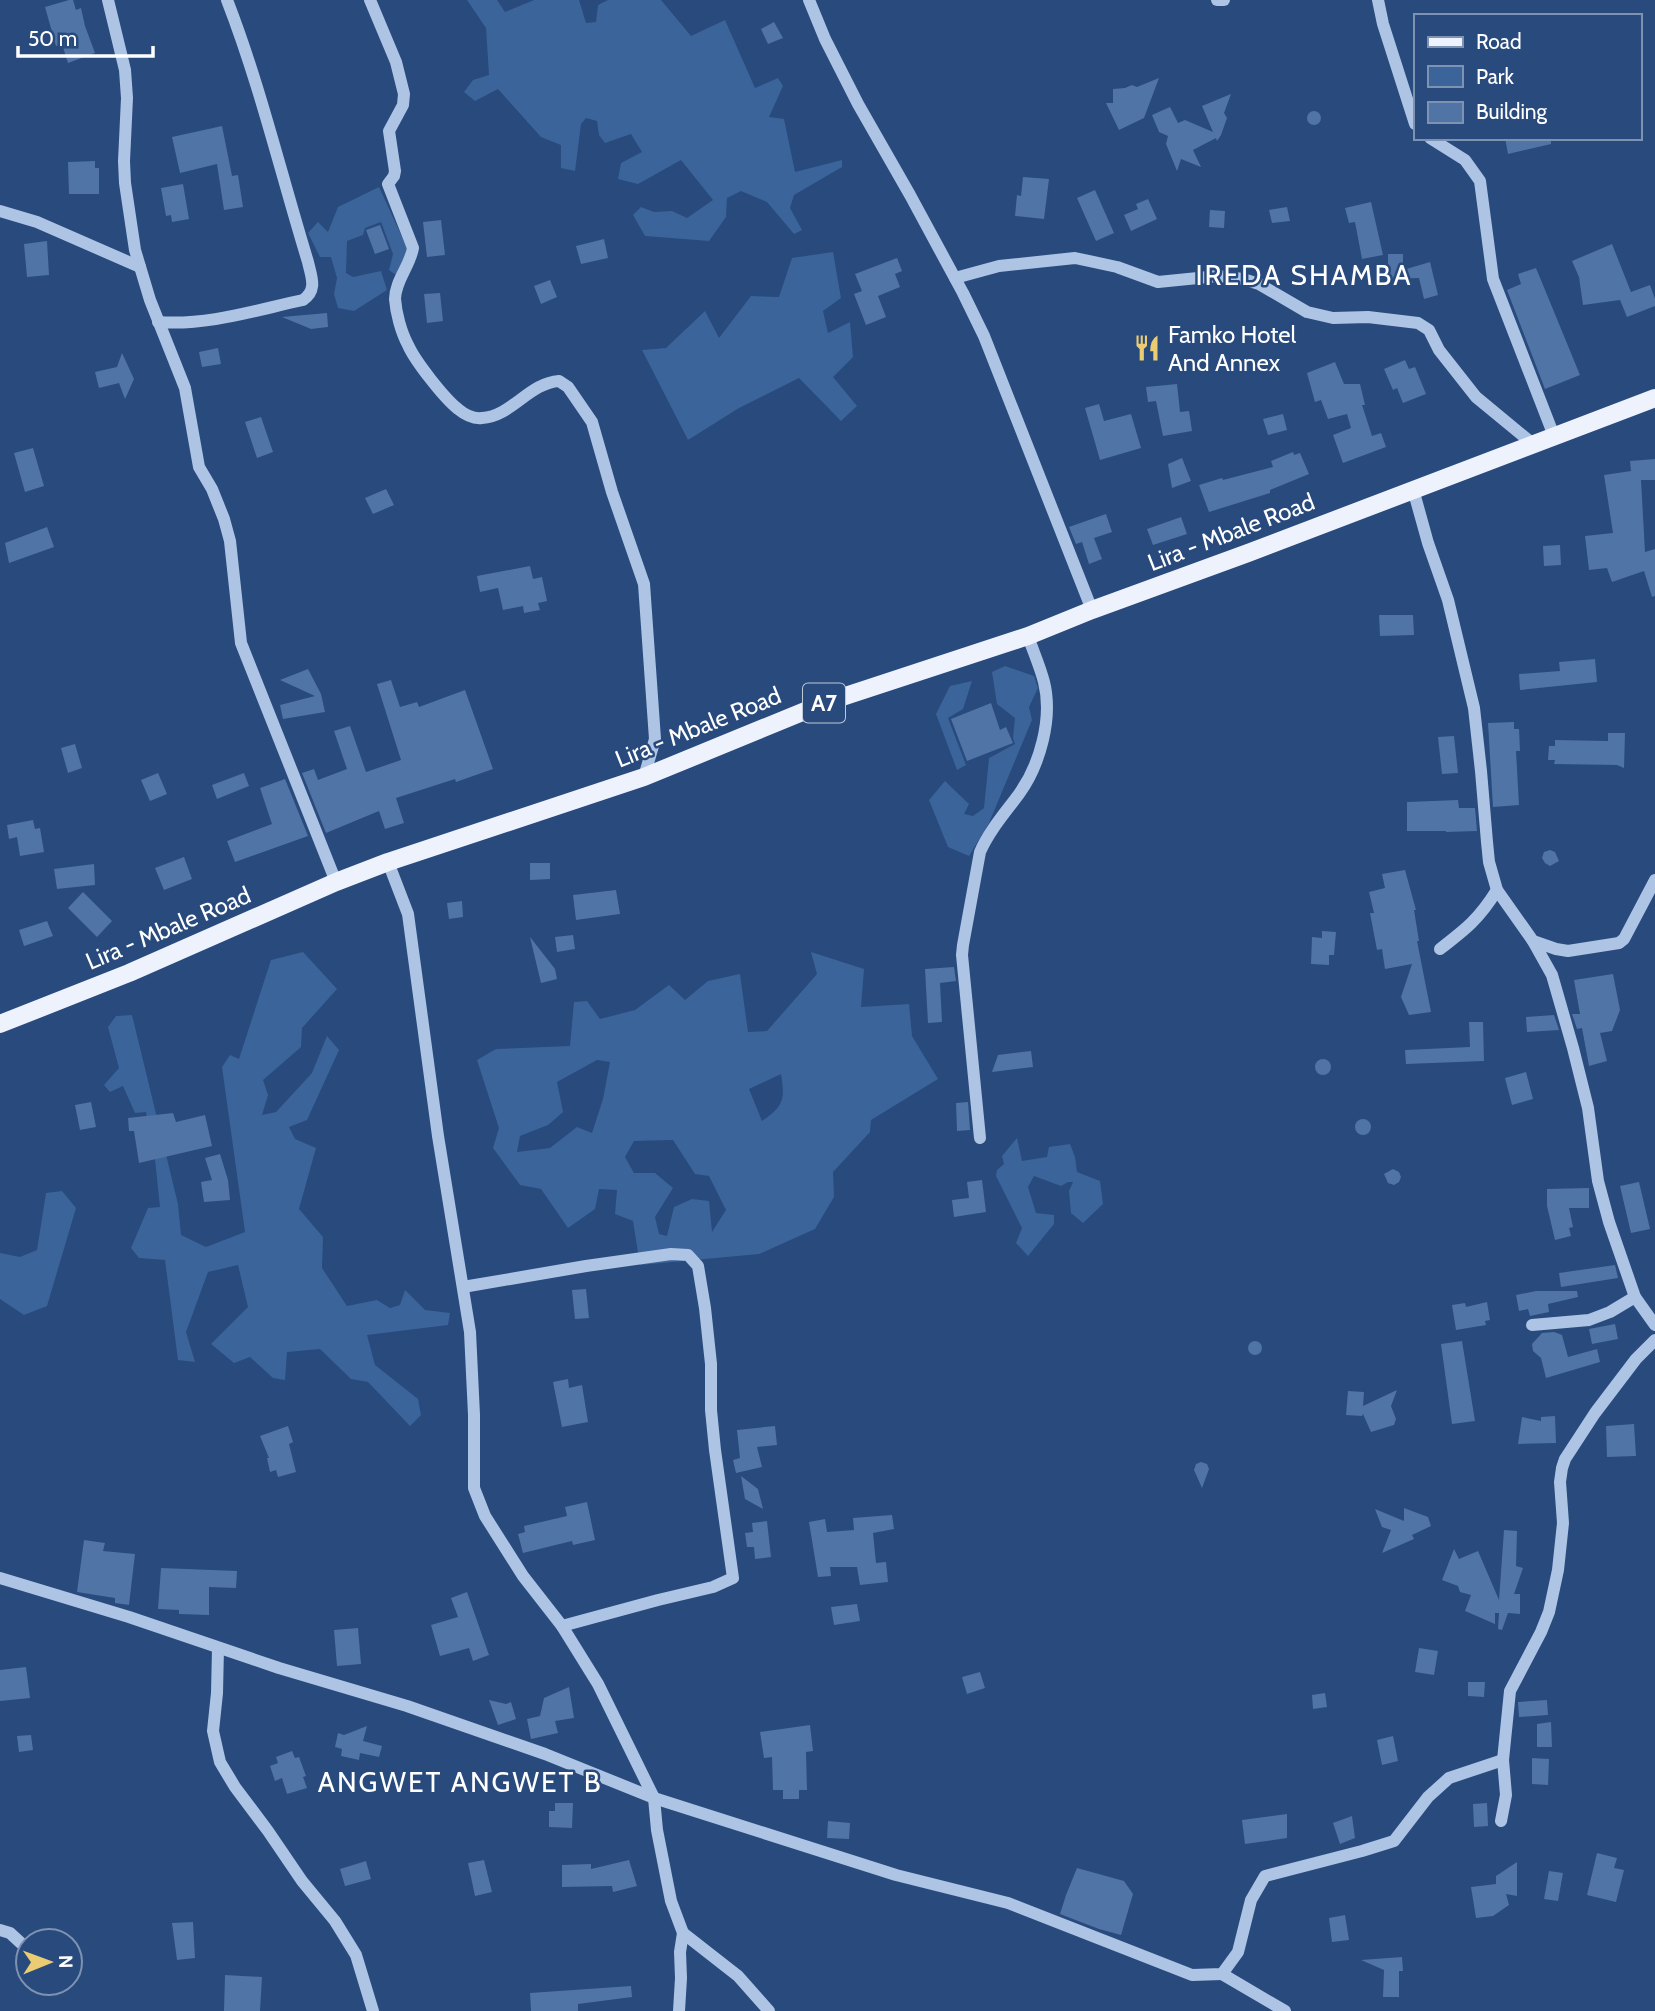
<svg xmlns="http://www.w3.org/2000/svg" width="1655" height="2011" font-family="Cabin,sans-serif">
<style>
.green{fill:#3b649a;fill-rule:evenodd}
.building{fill:#5074a5}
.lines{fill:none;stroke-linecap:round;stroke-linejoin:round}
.minor{stroke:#adc4e4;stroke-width:12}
.major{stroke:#edf2fc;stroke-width:18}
.labels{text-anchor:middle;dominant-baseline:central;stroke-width:5;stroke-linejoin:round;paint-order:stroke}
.shield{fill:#284a7d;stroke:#bec9d8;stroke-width:2}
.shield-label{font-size:23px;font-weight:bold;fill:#fff}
.poi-label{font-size:24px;fill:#fff;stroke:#284a7d;text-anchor:start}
.street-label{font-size:24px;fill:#fff;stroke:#284a7d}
.quarter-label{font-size:28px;letter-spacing:2px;fill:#fff;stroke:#284a7d}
</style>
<rect width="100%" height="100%" fill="#284a7d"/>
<g class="green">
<polygon points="467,0 497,0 505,12 534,0 579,0 586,23 596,22 598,5 608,0 661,0 691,36 725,20 755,88 778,78 783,86 769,117 784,119 795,172 842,160 842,167 794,195 790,208 802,230 794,234 767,202 741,191 727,198 726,217 709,241 645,236 633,215 641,207 654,212 672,211 687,218 713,200 681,160 638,184 618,179 621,163 642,152 631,134 605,143 599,135 597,121 586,118 581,124 575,171 561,168 561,145 541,137 498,89 475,101 464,92 473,80 489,75 486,28"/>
<polygon points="379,187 409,252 396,275 389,270 393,254 381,222 365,228 363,235 347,241 346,273 353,277 381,271 387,290 354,311 338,308 334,294 337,278 331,257 320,257 308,233 318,222 328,232 338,207"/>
<polygon points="833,252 841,298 823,311 828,333 850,322 853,357 833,377 857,406 841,421 799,378 739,408 688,440 642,350 666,348 705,311 719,338 751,296 779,297 792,258"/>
<polygon points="1005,666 1034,676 1038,688 1029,707 1032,720 989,823 969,856 948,847 929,800 945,781 969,804 964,814 973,816 984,808 989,758 1015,744 1013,738 1015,718 997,704 992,672"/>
<polygon points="972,681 963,709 948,718 966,765 957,770 936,714 950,686"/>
<polygon points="303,952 337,989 302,1028 301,1047 263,1080 268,1095 262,1115 276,1112 312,1073 327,1036 339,1050 307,1120 289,1127 295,1139 316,1148 299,1209 323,1237 322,1268 347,1306 377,1300 390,1308 400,1305 405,1290 425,1310 450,1313 448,1325 367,1335 375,1365 418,1399 421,1415 410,1426 368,1382 351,1379 320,1349 287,1352 285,1380 273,1378 250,1357 234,1363 211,1344 248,1307 238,1265 208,1272 186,1332 195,1362 178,1360 165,1260 139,1258 131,1248 148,1208 160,1207 154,1150 149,1134 146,1112 135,1113 123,1086 110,1092 104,1085 119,1068 108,1027 116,1016 132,1015 178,1204 181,1235 206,1247 245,1232 222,1067 230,1055 239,1059 271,960"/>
<path d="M 811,952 L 864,969 L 861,1007 L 909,1004 L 912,1036 L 938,1079 L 871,1120 L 870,1132 L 833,1172 L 834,1197 L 815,1229 L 759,1254 L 640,1265 L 633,1221 L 615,1214 L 617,1190 L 599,1189 L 595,1209 L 568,1228 L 541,1189 L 520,1185 L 493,1148 L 499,1128 L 477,1060 L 496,1049 L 570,1046 L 574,1002 L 587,1001 L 600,1019 L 635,1010 L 669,985 L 685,1000 L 708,981 L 740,974 L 748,1032 L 767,1031 L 817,974 ZM 597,1060 L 610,1062 L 603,1099 L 592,1133 L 577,1127 L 550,1148 L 517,1152 L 520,1136 L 548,1125 L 563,1112 L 557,1082 ZM 781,1074 C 785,1099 784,1106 762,1121 L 749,1089 ZM 673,1140 L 695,1174 L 709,1176 L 726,1210 L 712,1232 L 709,1201 L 692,1199 L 674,1207 L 667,1236 L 659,1234 L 655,1217 L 673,1188 L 655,1173 L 634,1173 L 625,1157 L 634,1141 Z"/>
<polygon points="1017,1138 1022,1161 1047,1157 1049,1147 1070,1144 1075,1157 1077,1172 1100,1181 1103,1204 1083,1223 1071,1213 1069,1191 1073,1182 1068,1182 1061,1186 1034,1176 1028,1187 1036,1213 1054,1215 1054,1224 1028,1256 1016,1243 1022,1228 996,1176 997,1170 1004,1164 1002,1156"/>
<polygon points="62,1191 76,1208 47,1306 24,1315 0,1299 0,1253 20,1257 37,1250 46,1193"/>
</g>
<g class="building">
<polygon points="69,0 73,0 76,10 81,8 85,26 95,53 68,63 62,44 56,46 45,7"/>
<polygon points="774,22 783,38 768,44 761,29"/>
<polygon points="1159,78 1144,118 1119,130 1106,103 1113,103 1113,89 1125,88 1132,85 1137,87"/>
<polygon points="1231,94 1224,113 1227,118 1221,135 1217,141 1216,138 1193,150 1201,167 1181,159 1177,171 1166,144 1168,136 1159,132 1152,115 1170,107 1178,123 1185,120 1213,132 1202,106"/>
<circle cx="1314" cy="118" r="7"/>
<polygon points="222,126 232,176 238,175 243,207 224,210 217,164 180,173 172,137"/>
<polygon points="1505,138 1551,138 1551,144 1508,154"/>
<polygon points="95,161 95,168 99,168 99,194 69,194 68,162"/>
<polygon points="1023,177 1049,179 1044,219 1015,216 1017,195 1021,196"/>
<polygon points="183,184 189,219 172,222 171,215 166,216 161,188"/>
<polygon points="1095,190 1114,233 1096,241 1077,198"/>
<polygon points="1148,199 1157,219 1131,231 1124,215 1138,209 1136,204"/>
<polygon points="1371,202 1383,255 1362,259 1355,222 1349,223 1345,208"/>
<polygon points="1287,207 1290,221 1272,223 1269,210"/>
<polygon points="1210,210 1225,211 1224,228 1209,227"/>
<polygon points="441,220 445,255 427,257 423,222"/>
<polygon points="380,225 389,249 375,254 366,230"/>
<polygon points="604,239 608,258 581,264 576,246"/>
<polygon points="47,241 49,275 27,277 24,244"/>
<polygon points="1612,244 1631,292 1650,285 1655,299 1655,306 1627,317 1620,300 1583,305 1579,277 1572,261"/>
<polygon points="1388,254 1403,254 1403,270 1430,262 1438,295 1424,299 1419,278 1388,279"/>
<polygon points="897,258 902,271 895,274 900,287 878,296 886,317 866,325 854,294 862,291 855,274"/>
<polygon points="1536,268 1580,375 1545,389 1507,290 1521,284 1518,274"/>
<polygon points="550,280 557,297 541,304 534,286"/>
<polygon points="440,293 443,321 427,323 424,294"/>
<polygon points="327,313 328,327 311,329 282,317"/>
<polygon points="218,348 221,364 202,367 199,352"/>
<polygon points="122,353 134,379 125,399 119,383 99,388 95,372 117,367"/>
<polygon points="1405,360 1409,369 1415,367 1426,394 1403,403 1397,388 1393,390 1384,369"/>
<polygon points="1335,362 1344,384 1360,384 1365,405 1362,405 1372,436 1381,433 1386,447 1343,463 1333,435 1351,428 1347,414 1328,419 1321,400 1315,402 1307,373"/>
<polygon points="1177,384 1180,412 1189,411 1192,431 1163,436 1156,401 1148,402 1146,387"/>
<polygon points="1099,404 1104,421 1131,414 1141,448 1100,460 1085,408"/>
<polygon points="1283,414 1287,430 1268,435 1263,419"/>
<polygon points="261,417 273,452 257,458 245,422"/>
<polygon points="33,448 44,486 25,492 14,453"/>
<polygon points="1293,452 1294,455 1300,453 1309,474 1270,490 1270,493 1209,512 1199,485 1222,478 1223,480 1273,467 1271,461"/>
<polygon points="1182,458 1191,481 1172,488 1168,464"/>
<polygon points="1655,459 1655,480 1641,480 1645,552 1655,549 1655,596 1652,597 1644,571 1612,582 1607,568 1589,570 1585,536 1613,533 1604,475 1631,471 1630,461"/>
<polygon points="386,489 394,505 373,514 365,498"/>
<polygon points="1106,514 1112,532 1094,538 1102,559 1089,564 1082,542 1076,544 1069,527"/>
<polygon points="1181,517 1187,534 1153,545 1147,529"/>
<polygon points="47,527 54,547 9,563 5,543"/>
<polygon points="1560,545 1561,565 1544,566 1543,546"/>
<polygon points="530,566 533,579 542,577 547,601 538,603 540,610 524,613 523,606 503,610 498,588 480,592 477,576"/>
<polygon points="1379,615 1413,615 1414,635 1380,636"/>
<polygon points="1595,659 1597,682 1520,690 1519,674 1560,671 1559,662"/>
<polygon points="308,669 321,694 325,712 283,719 280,705 315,696 280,680"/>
<polygon points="391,680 400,707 417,702 419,707 465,690 493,769 456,782 455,779 396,798 404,823 385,829 379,811 326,833 302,773 314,769 318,780 347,769 334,731 350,726 366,772 401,760 377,684"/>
<polygon points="991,703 1000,730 1006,727 1013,743 967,761 951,719"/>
<polygon points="1514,722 1514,729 1519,729 1520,751 1516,751 1519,805 1493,807 1488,723"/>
<polygon points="1608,733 1625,733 1624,768 1617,765 1554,764 1555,760 1548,760 1549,746 1555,746 1555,740 1608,741"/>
<polygon points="1454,736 1458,773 1442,774 1438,737"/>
<polygon points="75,744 82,768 68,773 61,748"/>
<polygon points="158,773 167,794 150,801 141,780"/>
<polygon points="244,773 249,786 217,799 212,785"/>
<polygon points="285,779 308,836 235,862 227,841 272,824 260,788"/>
<polygon points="1458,800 1459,808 1475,808 1477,831 1446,832 1446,831 1407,831 1407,802"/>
<polygon points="33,820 35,829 40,828 44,852 20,856 17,837 9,839 7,825"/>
<polygon points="1550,850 1555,852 1559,861 1550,866 1545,863 1542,858 1544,852"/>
<polygon points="184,857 192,879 164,890 155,868"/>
<polygon points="530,863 550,863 550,879 530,880"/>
<polygon points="94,864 95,885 57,889 54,869"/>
<polygon points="1405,870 1416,910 1414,910 1419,941 1417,941 1431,1012 1409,1015 1401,997 1412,964 1385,969 1382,949 1377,950 1370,913 1374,913 1369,892 1385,888 1382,874"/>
<polygon points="616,890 620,914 576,920 573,895"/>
<polygon points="83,892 112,921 97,937 68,908"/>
<polygon points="462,901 463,917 449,919 447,903"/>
<polygon points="47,921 53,936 24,946 19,930"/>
<polygon points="1322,931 1336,932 1334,955 1329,955 1329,965 1311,964 1312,937 1322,938"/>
<polygon points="573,935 575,949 557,952 555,937"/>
<polygon points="530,937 555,969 557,979 541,983"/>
<polygon points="954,967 956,981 940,983 942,1022 928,1023 925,969"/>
<polygon points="1613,974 1620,1010 1612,1031 1600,1033 1607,1061 1589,1066 1582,1028 1577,1029 1572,1014 1580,1014 1574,980"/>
<polygon points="1554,1015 1559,1030 1527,1032 1526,1017"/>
<polygon points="1469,1022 1483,1022 1484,1061 1406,1064 1405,1050 1470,1047"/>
<polygon points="1031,1051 1033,1067 992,1072 998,1055"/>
<circle cx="1323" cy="1067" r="8"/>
<polygon points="1526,1072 1533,1099 1512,1105 1505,1078"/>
<polygon points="91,1102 96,1127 80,1130 75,1105"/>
<polygon points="968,1102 970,1130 957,1131 956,1103"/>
<polygon points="173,1113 176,1122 205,1115 212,1146 139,1163 134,1131 129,1131 128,1118"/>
<circle cx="1363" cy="1127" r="8"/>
<polygon points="220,1154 228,1180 230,1200 204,1202 201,1182 212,1180 205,1158"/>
<polygon points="1393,1169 1399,1172 1401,1177 1399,1182 1394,1185 1388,1183 1384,1174"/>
<polygon points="982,1180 986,1212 954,1217 952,1200 969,1198 967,1182"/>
<polygon points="1639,1182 1650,1229 1631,1233 1620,1186"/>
<polygon points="1589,1188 1589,1208 1569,1208 1573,1227 1569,1228 1571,1236 1555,1240 1547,1206 1547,1189"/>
<polygon points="1615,1265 1618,1278 1561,1287 1559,1273"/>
<polygon points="586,1289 589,1318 575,1319 572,1290"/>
<polygon points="1536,1291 1577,1291 1578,1297 1548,1304 1549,1312 1530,1316 1528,1309 1519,1311 1516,1295"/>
<polygon points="1487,1302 1490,1320 1485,1321 1486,1325 1456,1330 1452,1305 1465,1303 1466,1307"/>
<polygon points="1615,1324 1618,1339 1592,1344 1589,1329"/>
<polygon points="1554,1332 1562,1335 1568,1357 1597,1349 1600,1362 1546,1378 1541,1358 1533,1351 1532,1344 1542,1333"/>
<circle cx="1255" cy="1348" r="7"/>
<polygon points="1462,1341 1475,1421 1452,1424 1441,1344"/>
<polygon points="568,1379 569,1388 582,1385 588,1422 562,1427 553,1382"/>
<polygon points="1397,1390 1391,1406 1396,1419 1394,1425 1371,1432 1363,1414 1362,1416 1346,1415 1348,1391 1364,1392 1363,1406"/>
<polygon points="1555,1416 1556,1443 1518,1444 1522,1417 1541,1421 1541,1417"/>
<polygon points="1634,1424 1636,1456 1607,1457 1606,1426"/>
<polygon points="288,1426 293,1442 289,1444 296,1472 278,1477 276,1470 270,1472 267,1458 269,1458 260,1436"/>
<polygon points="775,1426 777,1445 757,1447 762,1467 736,1473 733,1460 740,1458 737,1430"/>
<polygon points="1201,1462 1207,1464 1209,1469 1202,1488 1194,1470 1196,1464"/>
<polygon points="741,1476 758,1489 763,1509 745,1499"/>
<polygon points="587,1502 595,1540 573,1545 572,1541 523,1553 518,1534 525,1532 524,1526 567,1516 565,1507"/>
<polygon points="1404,1508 1428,1517 1431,1526 1412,1535 1414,1539 1382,1553 1391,1530 1382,1527 1375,1509 1404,1521"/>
<polygon points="892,1515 894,1529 873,1533 876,1563 886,1562 888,1582 860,1585 857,1567 830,1567 831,1576 818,1577 809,1522 825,1519 827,1532 854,1530 853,1518"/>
<polygon points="767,1521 771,1557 755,1559 754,1547 747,1547 745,1533 753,1532 752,1523"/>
<polygon points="1504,1530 1517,1531 1516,1566 1523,1568 1514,1594 1520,1594 1520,1614 1508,1613 1502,1630 1498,1629 1499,1613 1495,1613 1495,1624 1465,1611 1471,1595 1460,1592 1458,1586 1442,1580 1454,1549 1459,1559 1478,1551 1499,1600"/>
<polygon points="84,1540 105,1543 103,1551 135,1554 129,1605 115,1603 115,1598 77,1592"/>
<polygon points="161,1568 237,1571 236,1588 209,1587 209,1615 179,1614 179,1610 158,1609"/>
<polygon points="467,1592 489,1655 473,1661 469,1648 440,1656 431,1625 458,1617 451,1598"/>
<polygon points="857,1604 860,1621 834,1625 831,1607"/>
<polygon points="358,1628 361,1664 337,1666 334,1630"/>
<polygon points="1419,1648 1438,1651 1434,1675 1415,1672"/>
<polygon points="26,1667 30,1698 0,1701 0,1670"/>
<polygon points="980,1672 985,1688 967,1694 962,1677"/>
<polygon points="1468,1682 1485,1682 1484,1697 1468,1696"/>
<polygon points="569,1687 574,1718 555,1721 558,1733 531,1739 527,1719 540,1716 544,1698"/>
<polygon points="1325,1693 1327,1707 1313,1709 1312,1695"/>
<polygon points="489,1700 506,1704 511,1702 516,1719 498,1725"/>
<polygon points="1547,1700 1548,1715 1519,1717 1518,1702"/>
<polygon points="1551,1722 1552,1747 1537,1747 1537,1724"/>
<polygon points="810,1725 813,1751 806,1752 807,1790 799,1790 799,1799 783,1799 783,1790 773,1790 772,1757 764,1758 760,1732"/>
<polygon points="367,1726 363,1741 382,1746 379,1757 360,1753 359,1760 341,1756 342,1749 335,1747 338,1733 344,1735"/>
<polygon points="31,1735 33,1750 19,1752 17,1736"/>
<polygon points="1393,1736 1398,1761 1382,1765 1377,1740"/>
<polygon points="292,1751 295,1758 299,1757 306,1776 303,1777 307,1788 287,1794 282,1778 275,1781 270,1766 278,1763 276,1757"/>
<polygon points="1532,1758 1549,1759 1548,1785 1532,1784"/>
<polygon points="555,1803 573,1803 572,1828 549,1827 549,1811 555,1811"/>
<polygon points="1487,1803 1488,1826 1474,1827 1473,1804"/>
<polygon points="1287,1814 1287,1838 1245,1844 1242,1820"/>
<polygon points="1352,1816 1355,1838 1340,1844 1333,1823"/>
<polygon points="828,1821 850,1823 849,1839 827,1838"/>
<polygon points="1597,1853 1617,1858 1614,1868 1624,1870 1616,1902 1587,1895"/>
<polygon points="484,1860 492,1892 475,1896 468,1863"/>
<polygon points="629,1860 637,1886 613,1892 612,1886 562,1887 562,1865 591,1864 591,1869"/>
<polygon points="366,1861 371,1879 345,1886 340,1869"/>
<polygon points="1517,1862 1517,1896 1506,1894 1509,1905 1493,1916 1476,1918 1471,1887 1496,1884 1496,1876"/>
<polygon points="1077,1868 1124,1881 1133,1894 1121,1935 1099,1929 1060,1914 1066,1895"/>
<polygon points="1549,1871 1563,1873 1558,1901 1544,1899"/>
<polygon points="1345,1915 1349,1940 1332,1942 1329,1918"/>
<polygon points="193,1922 195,1958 177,1960 172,1923"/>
<polygon points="1402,1957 1403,1971 1399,1971 1399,1997 1383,1997 1384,1970 1361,1960"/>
<polygon points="225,1975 262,1977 260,2011 224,2011"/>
<polygon points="631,1986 632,1997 578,2004 578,2011 531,2011 530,1993"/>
</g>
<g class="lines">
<g class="minor">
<polyline points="108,0 125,70 127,98 124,161 125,183 135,250 150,300 185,388 199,467 212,489 224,519 230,541 241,643 336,882"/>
<path d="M 370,0 L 396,62 L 404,94 L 403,105 L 389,131 L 395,171 L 394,176 L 388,184 L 413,248 C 410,266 395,281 395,299 C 396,313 401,332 408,345 C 415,361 444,398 458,409 C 464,414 473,419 482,418 C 512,416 529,383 559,381 L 568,387 L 592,422 L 612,492 L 644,584 L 655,739 L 644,777"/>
<polyline points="809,0 825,39 858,104 910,195 963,293 984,336 1092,610"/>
<polyline points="1217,0 1224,0"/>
<polyline points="1378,0 1383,24 1415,124"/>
<polyline points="1430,138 1465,160 1480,181 1493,279 1554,436"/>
<polyline points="0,211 37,222 140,267"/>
<polyline points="955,278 999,266 1075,258 1117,267 1158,282 1218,276 1243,279 1259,284 1307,312 1333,318 1368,317 1418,323 1429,330 1439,350 1476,397 1533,444"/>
<path d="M 158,322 C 207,326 256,310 303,300 C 318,290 311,276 308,262 C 281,174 260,85 227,0"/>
<polyline points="1413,489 1428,543 1448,600 1474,708 1481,771 1487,842 1489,862 1497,890 1533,941 1556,949 1568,951 1619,943 1624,939 1655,880"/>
<polyline points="388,862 408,914 438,1136 470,1332 474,1415 474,1488 485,1516 523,1576 562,1626 598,1684 654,1798 657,1830 671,1901 683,1933 680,1952 681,1978 679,2011"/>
<polyline points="1533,941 1552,975 1573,1048 1588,1108 1598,1181 1609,1222 1635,1297 1655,1325"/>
<path d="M 1440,949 C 1466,929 1479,919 1497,890"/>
<path d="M 980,1138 L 962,955 L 963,945 L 980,852 C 989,831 1005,813 1019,794 C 1040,765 1053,718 1044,682 C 1040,666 1033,651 1028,636"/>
<polyline points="463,1287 586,1266 671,1254 688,1255 698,1266 705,1308 711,1364 711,1410 715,1450 733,1578 713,1587 658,1600 562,1626"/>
<polyline points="1532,1325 1589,1320 1610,1312 1635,1297"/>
<polyline points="0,1578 129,1617 279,1668 407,1706 545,1754 654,1798 896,1875 1008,1903 1192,1975 1222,1974 1238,1952 1251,1900 1265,1876 1362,1851 1394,1841 1428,1797 1449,1778 1503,1760"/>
<polyline points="218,1648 217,1693 213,1731 220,1762 235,1787 268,1831 302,1881 335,1921 356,1955 373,2011"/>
<polyline points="1501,1821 1506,1795 1503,1760 1510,1691 1541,1632 1549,1612 1558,1570 1563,1523 1560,1482 1562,1468 1565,1459 1595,1413 1636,1359 1655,1340"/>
<polyline points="0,1930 10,1933 23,1945"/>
<polyline points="683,1933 738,1976 769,2011"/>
<polyline points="1222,1974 1285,2011"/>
</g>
<polyline class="major" points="0,1024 129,973 336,882 388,862 644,777 827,702 1028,636 1092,610 1248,553 1655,398"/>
</g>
<defs>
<g id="restaurant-bare" transform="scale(2.1)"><path d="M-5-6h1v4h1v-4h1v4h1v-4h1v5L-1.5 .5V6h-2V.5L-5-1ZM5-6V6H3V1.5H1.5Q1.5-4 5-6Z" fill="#eccc73" stroke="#284a7d" stroke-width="2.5" paint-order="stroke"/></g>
</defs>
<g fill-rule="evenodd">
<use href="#restaurant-bare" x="1147" y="348"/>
</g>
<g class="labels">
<rect class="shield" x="803" y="683.5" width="42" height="39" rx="5"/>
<g class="shield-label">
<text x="824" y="703">A7</text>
</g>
<g class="poi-label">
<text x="1168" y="334">Famko Hotel<tspan x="1168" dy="28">And Annex</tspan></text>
</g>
<g class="street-label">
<text transform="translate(1231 532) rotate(-21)">Lira - Mbale Road</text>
<text transform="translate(698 727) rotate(-22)">Lira - Mbale Road</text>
<text transform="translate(168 928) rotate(-23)">Lira - Mbale Road</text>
</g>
<g class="quarter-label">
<text x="1304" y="275">IREDA SHAMBA</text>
<text x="460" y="1782">ANGWET ANGWET B</text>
</g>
</g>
<rect x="1414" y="14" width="228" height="126" fill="#284a7d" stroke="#7e92b1" stroke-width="2"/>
<rect x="1428" y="37" width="35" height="10" fill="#edf2fc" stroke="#7e92b1" stroke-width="2"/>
<text x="1476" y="49" font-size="21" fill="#ffffff">Road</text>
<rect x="1428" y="66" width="35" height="21" fill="#3b649a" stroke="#7e92b1" stroke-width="2"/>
<text x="1476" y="84" font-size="21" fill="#ffffff">Park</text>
<rect x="1428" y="102" width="35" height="21" fill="#5074a5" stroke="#7e92b1" stroke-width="2"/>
<text x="1476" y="119" font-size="21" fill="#ffffff">Building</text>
<g transform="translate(49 1962) rotate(89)"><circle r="33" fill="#284a7d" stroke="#7e92b1" stroke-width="2"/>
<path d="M0-5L12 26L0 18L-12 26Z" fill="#eccc73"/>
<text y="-10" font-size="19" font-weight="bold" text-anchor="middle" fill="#ffffff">N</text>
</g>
<path d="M18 46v10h135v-10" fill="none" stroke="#ffffff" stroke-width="3.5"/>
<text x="28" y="46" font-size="21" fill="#ffffff" stroke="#284a7d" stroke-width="5" paint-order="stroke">50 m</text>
</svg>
